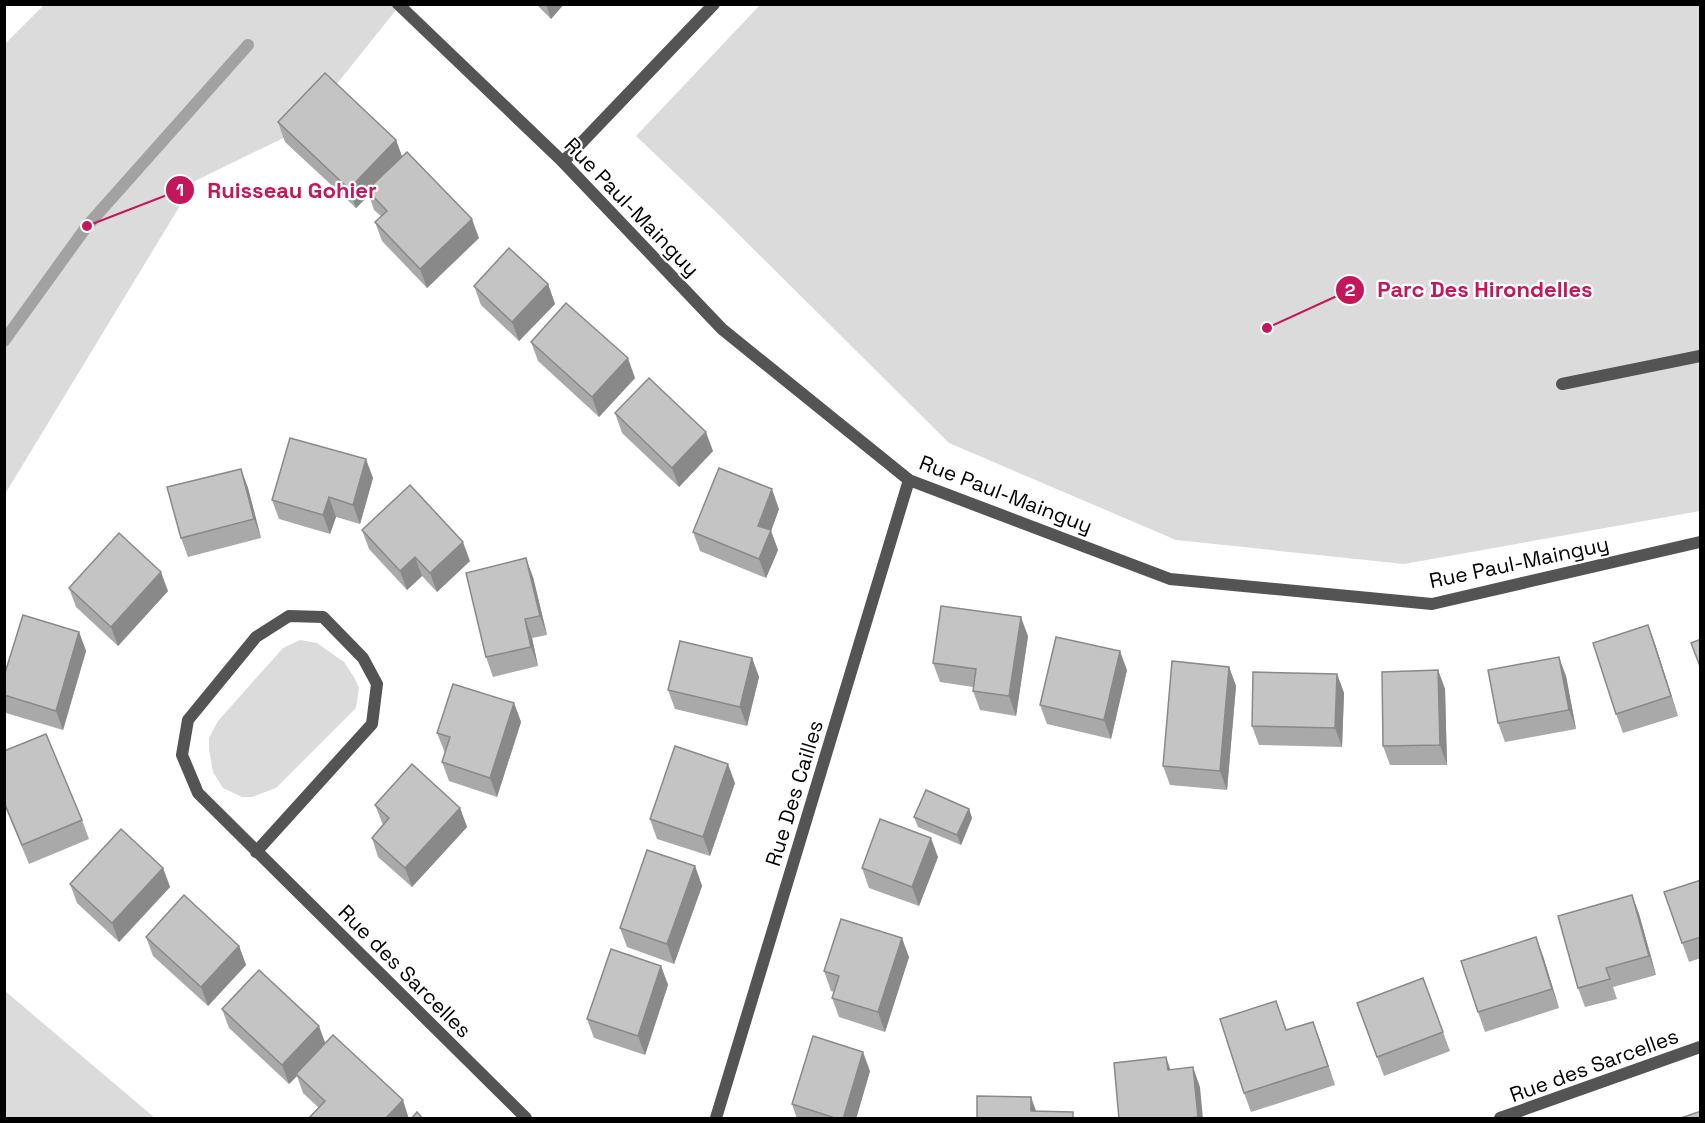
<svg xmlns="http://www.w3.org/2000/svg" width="1705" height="1123" font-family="'Space Grotesk',sans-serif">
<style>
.green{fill:#dbdbdb}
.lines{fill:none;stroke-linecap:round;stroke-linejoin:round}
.stream{stroke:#a2a2a2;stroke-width:12}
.lane{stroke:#545454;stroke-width:12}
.street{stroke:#545454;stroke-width:12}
.wall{fill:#a9a9a9}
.shaded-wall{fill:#898989}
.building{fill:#c4c4c4;stroke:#898989;stroke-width:1.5}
.labels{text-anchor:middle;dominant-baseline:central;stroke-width:4.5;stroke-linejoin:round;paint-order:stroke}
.street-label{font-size:21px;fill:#000;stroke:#fff}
.leader{fill:none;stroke:#c2185b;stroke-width:2}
.callout-dot{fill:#c2185b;stroke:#fff;stroke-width:2}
.mark-label{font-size:18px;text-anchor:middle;font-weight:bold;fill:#fff}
.callout-label{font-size:22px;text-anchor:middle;font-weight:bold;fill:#c2185b;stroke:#fff;stroke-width:4.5;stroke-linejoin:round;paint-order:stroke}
</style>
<rect width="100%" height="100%" fill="#fff"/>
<g class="green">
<polygon points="44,5 400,5 300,130 195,181 5,494 4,45"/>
<polygon points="760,5 1700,5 1700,511 1404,564 1176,540 949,443 716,212 636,136"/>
<polygon points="300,640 317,643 344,662 354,677 359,688 356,708 276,788 252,797 242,797 223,788 213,772 209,750 209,738 218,721 283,648"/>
<polygon points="5,991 155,1118 5,1118"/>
</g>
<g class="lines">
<polyline class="stream" points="4,341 87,226 248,45"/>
<polyline class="lane" points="1562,384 1700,356"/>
<g class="street">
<polyline points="398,4 563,162 722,329 909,480 1170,579 1432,604 1700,542"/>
<polyline points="563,162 714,4"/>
<polyline points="256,852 372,724 377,684 363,658 323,617 289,616 256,637 188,720 182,755 198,793 526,1118"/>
<polyline points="716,1118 909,480"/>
<polyline points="1500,1118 1700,1047"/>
</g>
</g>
<g class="wall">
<polygon points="536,4 564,4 551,19"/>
<polygon points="278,122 396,140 402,157 479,238 427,288 382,241 375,222 381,216 374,210 369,195 356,208 285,142"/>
<polygon points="548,284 555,304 519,341 481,305 474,286"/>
<polygon points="531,342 635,378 599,417 538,361"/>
<polygon points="615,413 713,451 679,487 622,433"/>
<polygon points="241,469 248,488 261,538 188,557 181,538"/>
<polygon points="373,478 360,524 336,517 330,534 279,519 272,500"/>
<polygon points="779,509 771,531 778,550 766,578 700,551 693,532"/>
<polygon points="362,530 470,561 437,592 422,576 407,590 369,549"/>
<polygon points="533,577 547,635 532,638 538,666 493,677 486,657"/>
<polygon points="69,588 168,591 118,646 76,607"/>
<polygon points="79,632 86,651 63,730 6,713 4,708 4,676"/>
<polygon points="1028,636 1016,716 980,710 973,691 973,687 940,682 933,663"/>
<polygon points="1655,644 1678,716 1623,733 1616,714"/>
<polygon points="752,658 759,677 747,726 675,709 668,690"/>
<polygon points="1229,667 1236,686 1227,790 1170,785 1163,766"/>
<polygon points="1127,670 1111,739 1047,724 1040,705"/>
<polygon points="1438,670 1445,689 1447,765 1390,765 1383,746"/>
<polygon points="1337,674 1344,693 1342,747 1259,745 1252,726"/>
<polygon points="1566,676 1576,729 1505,742 1498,723"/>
<polygon points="514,703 521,722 497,797 449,781 442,762 445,753 437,733"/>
<polygon points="4,751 82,820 89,839 29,864 4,804"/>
<polygon points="735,783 710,856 657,839 650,819"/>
<polygon points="375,805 460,808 467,827 412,887 378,857 372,838 383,825"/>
<polygon points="969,809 972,818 961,845 918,827 914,817"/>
<polygon points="938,857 919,906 869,888 862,868"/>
<polygon points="695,866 702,886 674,964 627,947 620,928"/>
<polygon points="163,868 170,887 119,942 77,903 70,884"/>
<polygon points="1701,880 1701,958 1689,962 1664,892"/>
<polygon points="1632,895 1639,914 1656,975 1613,987 1617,999 1585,1007 1578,988"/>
<polygon points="146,937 239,946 246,965 208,1006 153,956"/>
<polygon points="1543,956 1559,1008 1485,1032 1478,1012"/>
<polygon points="909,957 885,1032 839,1017 832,998 834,992 831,991 824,971"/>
<polygon points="661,966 668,985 645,1055 594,1038 587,1019"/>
<polygon points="1423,978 1450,1051 1384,1076 1357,1003"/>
<polygon points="222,1009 325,1044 409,1119 310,1119 310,1117 319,1108 303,1093 297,1076 289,1084 229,1028"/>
<polygon points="1286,1030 1320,1041 1335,1085 1251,1112 1244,1093"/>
<polygon points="870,1071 856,1119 797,1119 792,1104"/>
</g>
<g class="shaded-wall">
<polygon points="546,4 564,4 551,19"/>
<polygon points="396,140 403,159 367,190 369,195 356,208 349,189"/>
<polygon points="472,219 479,238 427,288 420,269"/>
<polygon points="548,284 555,304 519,341 512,322"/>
<polygon points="628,358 635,378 599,417 592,397"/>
<polygon points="706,432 713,451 679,487 672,468"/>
<polygon points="366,459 373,478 360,524 353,505"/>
<polygon points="241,469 248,488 261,538 254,519"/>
<polygon points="772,489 779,509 771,531 778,550 766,578 759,559 758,526"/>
<polygon points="329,497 336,517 330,534 323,515"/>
<polygon points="463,542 470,561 437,592 430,573"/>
<polygon points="415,557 422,576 407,590 400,571"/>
<polygon points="526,558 533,577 547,635 540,616"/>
<polygon points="161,572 168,591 118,646 111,627"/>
<polygon points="1021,617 1028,636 1016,716 1009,696"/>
<polygon points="525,619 532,638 538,666 531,647"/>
<polygon points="1648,625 1655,644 1678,716 1671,696"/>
<polygon points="79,632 86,651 63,730 56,711"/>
<polygon points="1120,651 1127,670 1111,739 1104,720"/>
<polygon points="1559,657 1566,676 1576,729 1569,710"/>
<polygon points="752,658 759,677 747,726 740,707"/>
<polygon points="1229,667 1236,686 1227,790 1220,771"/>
<polygon points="1438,670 1445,689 1447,765 1440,745"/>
<polygon points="1337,674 1344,693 1342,747 1335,728"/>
<polygon points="514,703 521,722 497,797 490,778"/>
<polygon points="728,764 735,783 710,856 703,837"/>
<polygon points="460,808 467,827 412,887 405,868"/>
<polygon points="969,809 972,818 961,845 957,835"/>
<polygon points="931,838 938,857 919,906 912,887"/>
<polygon points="695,866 702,886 674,964 667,944"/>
<polygon points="163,868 170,887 119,942 112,923"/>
<polygon points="1632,895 1639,914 1656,975 1649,956"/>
<polygon points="1536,937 1543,956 1559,1008 1552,989"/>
<polygon points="902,938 909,957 885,1032 878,1012"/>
<polygon points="239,946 246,965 208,1006 201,987"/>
<polygon points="661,966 668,985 645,1055 638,1036"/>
<polygon points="1313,1022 1320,1041 1335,1085 1328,1066"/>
<polygon points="319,1026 326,1045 296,1074 297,1076 289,1084 282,1065"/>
<polygon points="863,1052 870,1071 856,1119 843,1119"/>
<polygon points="1166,1057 1173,1077 1168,1070"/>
<polygon points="1193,1067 1200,1087 1203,1119 1198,1119 1198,1117"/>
<polygon points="1031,1097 1038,1116 1031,1111"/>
<polygon points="403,1100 409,1119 385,1119"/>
</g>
<g class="building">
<polygon points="325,73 396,140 349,189 278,122"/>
<polygon points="407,152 472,219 420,269 375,222 387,211 367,190"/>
<polygon points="509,248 548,284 512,322 474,286"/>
<polygon points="566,303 628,358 592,397 531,342"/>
<polygon points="649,378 706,432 672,468 615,413"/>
<polygon points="290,438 366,459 353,505 329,497 323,515 272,500"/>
<polygon points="719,468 772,489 758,526 771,530 759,559 693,532"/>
<polygon points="241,469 254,519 181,538 167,487"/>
<polygon points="410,485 463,542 430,573 415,557 400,571 362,530"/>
<polygon points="119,533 161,572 111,627 69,588"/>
<polygon points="526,558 540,616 525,619 531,647 486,657 466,573"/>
<polygon points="941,606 1021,617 1009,696 973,691 976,669 933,663"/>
<polygon points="23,615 79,632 56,711 4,695 4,676"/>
<polygon points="1648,625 1671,696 1616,714 1593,643"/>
<polygon points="1056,637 1120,651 1104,720 1040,705"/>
<polygon points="1701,639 1701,669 1691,643"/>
<polygon points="680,641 752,658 740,707 668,690"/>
<polygon points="1559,657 1569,710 1498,723 1488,670"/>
<polygon points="1172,661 1229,667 1220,771 1163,766"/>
<polygon points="1438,670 1440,745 1383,746 1382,672"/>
<polygon points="1253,672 1337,674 1335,728 1252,726"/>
<polygon points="453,684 514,703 490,778 442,762 450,737 437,733"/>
<polygon points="46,734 82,820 22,845 4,802 4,751"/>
<polygon points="675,746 728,764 703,837 650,819"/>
<polygon points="412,764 460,808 405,868 372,838 389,818 375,805"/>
<polygon points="926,790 969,809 957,835 914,817"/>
<polygon points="880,819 931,838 912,887 862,868"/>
<polygon points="121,829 163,868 112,923 70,884"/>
<polygon points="647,850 695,866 667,944 620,928"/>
<polygon points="1701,880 1701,937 1682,943 1664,892"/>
<polygon points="184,895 239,946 201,987 146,937"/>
<polygon points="1632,895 1649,956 1606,968 1610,979 1578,988 1558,916"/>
<polygon points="841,919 902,938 878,1012 832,998 839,976 824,971"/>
<polygon points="1536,937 1552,989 1478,1012 1461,961"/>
<polygon points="611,949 661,966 638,1036 587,1019"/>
<polygon points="259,970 319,1026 282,1065 222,1009"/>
<polygon points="1423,978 1443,1032 1377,1057 1357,1003"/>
<polygon points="1276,1001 1286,1030 1313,1022 1328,1066 1244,1093 1220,1019"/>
<polygon points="333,1035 403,1100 385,1119 311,1119 310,1117 325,1101 296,1074"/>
<polygon points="813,1036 863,1052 843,1119 838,1119 792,1104"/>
<polygon points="1166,1057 1168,1070 1193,1067 1198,1117 1185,1119 1119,1119 1114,1063"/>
<polygon points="977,1096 1031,1097 1031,1111 1073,1112 1073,1119 977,1119"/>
<polygon points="1701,1111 1701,1119 1678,1119"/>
<polygon points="417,1112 423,1119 411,1119"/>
</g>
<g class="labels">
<g class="street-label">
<text transform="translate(632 207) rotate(46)">Rue Paul-Mainguy</text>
<text transform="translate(1006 494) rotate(21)">Rue Paul-Mainguy</text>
<text transform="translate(1519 562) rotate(-12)">Rue Paul-Mainguy</text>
<text transform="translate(794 793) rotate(-73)">Rue Des Cailles</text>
<text transform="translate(405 971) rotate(45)">Rue des Sarcelles</text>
<text transform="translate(1594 1065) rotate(-20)">Rue des Sarcelles</text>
</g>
</g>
<path class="leader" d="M87 226L180 190M1267 328L1350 290"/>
<g class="callout-dot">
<circle cx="87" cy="226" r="6"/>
<circle cx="1267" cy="328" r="6"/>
<circle cx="180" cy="190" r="15"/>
<circle cx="1350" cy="290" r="15"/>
</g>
<g class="mark-label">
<text x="180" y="196">1</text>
<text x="1350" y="296">2</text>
</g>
<g class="callout-label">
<text x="292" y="198">Ruisseau Gohier</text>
<text x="1485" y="297">Parc Des Hirondelles</text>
</g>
<rect width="1705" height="1123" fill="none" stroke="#000000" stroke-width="12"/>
</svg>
